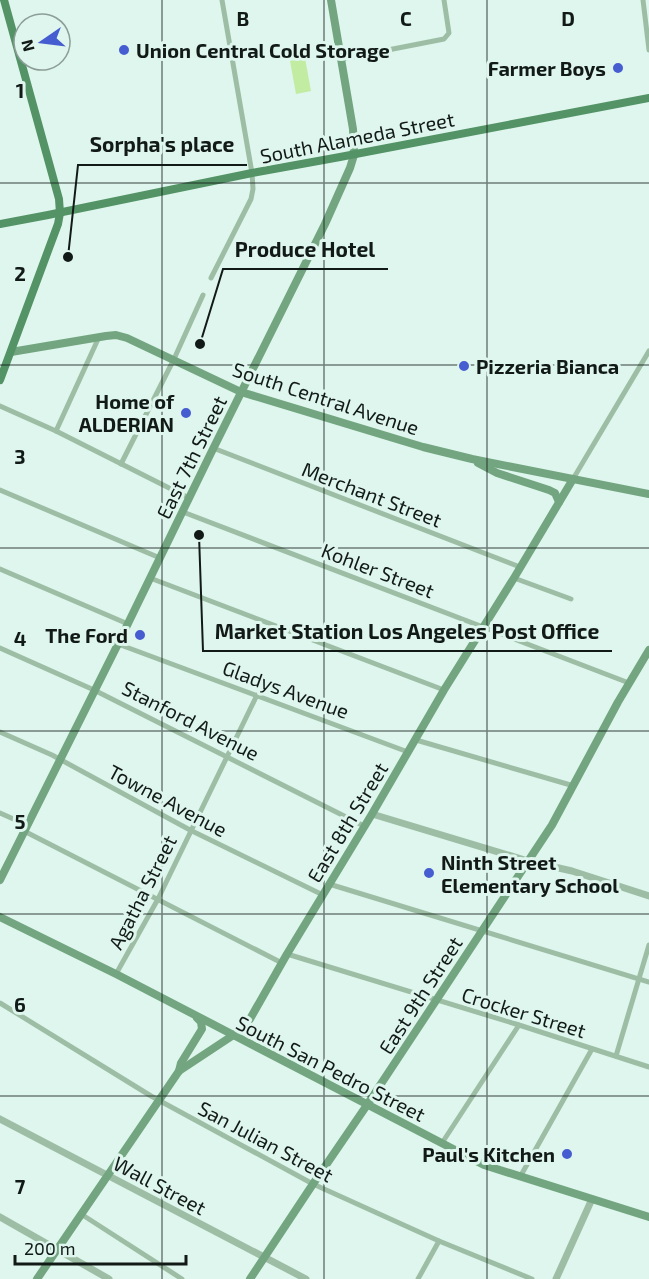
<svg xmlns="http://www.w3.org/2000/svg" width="649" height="1279" font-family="'Exo 2',sans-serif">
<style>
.green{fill:#c2eca2}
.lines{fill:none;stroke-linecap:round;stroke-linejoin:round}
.minor{stroke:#9dbea5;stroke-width:5}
.tertiary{stroke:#9dbea5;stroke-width:7}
.secondary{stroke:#73a680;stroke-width:8}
.primary{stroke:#539366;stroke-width:8}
.grid{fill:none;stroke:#121a17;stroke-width:1.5;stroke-opacity:0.55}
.poi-dot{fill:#465dd1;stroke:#def6ed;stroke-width:2}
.labels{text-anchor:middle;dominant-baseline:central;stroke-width:6;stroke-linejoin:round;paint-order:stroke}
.poi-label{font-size:20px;font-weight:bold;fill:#121a17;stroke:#def6ed;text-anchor:end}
.street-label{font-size:20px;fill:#121a17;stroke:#def6ed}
.grid-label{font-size:20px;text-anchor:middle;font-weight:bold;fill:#121a17;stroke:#def6ed;stroke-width:6;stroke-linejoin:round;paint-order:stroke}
.leader{fill:none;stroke:#121a17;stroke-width:2}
.callout-dot{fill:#121a17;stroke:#def6ed;stroke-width:2}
.callout-label{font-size:21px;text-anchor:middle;font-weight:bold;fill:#121a17;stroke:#def6ed;stroke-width:6;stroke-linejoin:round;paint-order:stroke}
</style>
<rect width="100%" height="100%" fill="#def6ed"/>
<polygon class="green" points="305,58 311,91 296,94 290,61"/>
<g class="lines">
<g class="minor">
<polyline points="643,0 649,50"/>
<polyline points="342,59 444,39 449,33 444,0"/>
<polyline points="211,278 251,199 253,189 252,173 222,0"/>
<polyline points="0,406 56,431 189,498"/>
<polyline points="56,431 99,337"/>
<polyline points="213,448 520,567"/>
<polyline points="121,464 174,359 203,295"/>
<polyline points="573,479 649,351"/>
<polyline points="0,490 160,558"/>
<polyline points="183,512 629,683"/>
<polyline points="0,569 128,624"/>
<polyline points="150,578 444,690"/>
<polyline points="514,578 571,599"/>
<polyline points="118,644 408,752"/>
<polyline points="0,648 94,690 364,826"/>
<polyline points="0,732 52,755 190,830 323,895"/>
<polyline points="416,740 574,786"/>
<polyline points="0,813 27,825"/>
<polyline points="24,831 282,963"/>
<polyline points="329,884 649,982"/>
<polyline points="287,954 519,1025 649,1067"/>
<polyline points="116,974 158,899 257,695"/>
<polyline points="0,1003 151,1096 313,1184 439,1241 532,1279"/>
<polyline points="616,1056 649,945"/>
<polyline points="442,1143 519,1025"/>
<polyline points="520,1177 592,1049"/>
<polyline points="81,1214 182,1279"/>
<polyline points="418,1279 439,1241"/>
</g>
<g class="tertiary">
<polyline points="372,814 528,861 572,871 649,896"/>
<polyline points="0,1119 306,1279"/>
<polyline points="0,1217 109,1279"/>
<polyline points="556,1279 592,1199"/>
</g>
<g class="secondary">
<polyline points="11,352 106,336 116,335 127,338 241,392 423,447 472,459 649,494"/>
<polyline points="478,463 497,473 549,490 555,493 559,502"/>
<polyline points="0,880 118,644 210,455 325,224 350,168 354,155 353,129 331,0"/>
<polyline points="0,917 116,974 484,1165 649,1217"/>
<polyline points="179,1071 181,1063 202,1029 201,1022 197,1018"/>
<polyline points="37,1279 179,1071 232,1036 242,1028 250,1019 287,954 372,814 444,690 514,578 573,479"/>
<polyline points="250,1279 313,1184 367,1105 552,825 618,702 649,650"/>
</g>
<g class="primary">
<polyline points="0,224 48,215 252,173 340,157 649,98"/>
<polyline points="0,380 58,224 60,213 59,199 4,0"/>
</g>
</g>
<path class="grid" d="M 162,0 L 162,1279M 324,0 L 324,1279M 487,0 L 487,1279M 0,183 L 649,183M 0,365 L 649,365M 0,548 L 649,548M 0,731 L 649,731M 0,914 L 649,914M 0,1096 L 649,1096"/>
<g class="poi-dot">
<circle cx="124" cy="50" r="6"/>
<circle cx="618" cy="68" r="6"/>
<circle cx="464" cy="366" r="6"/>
<circle cx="186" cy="413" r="6"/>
<circle cx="140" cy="635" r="6"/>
<circle cx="429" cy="873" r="6"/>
<circle cx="567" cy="1154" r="6"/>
</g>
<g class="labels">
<g class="poi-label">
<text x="136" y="50" text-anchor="start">Union Central Cold Storage</text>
<text x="606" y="68">Farmer Boys</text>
<text x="476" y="366" text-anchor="start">Pizzeria Bianca</text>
<text x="174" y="401">Home of<tspan x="174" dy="23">ALDERIAN</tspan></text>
<text x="128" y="635">The Ford</text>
<text x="441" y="862" text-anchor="start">Ninth Street<tspan x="441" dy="23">Elementary School</tspan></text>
<text x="555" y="1154">Paul's Kitchen</text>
</g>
<g class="street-label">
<text transform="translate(357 137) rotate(-11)">South Alameda Street</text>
<text transform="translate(326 398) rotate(18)">South Central Avenue</text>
<text transform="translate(191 457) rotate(-64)">East 7th Street</text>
<text transform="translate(372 494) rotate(21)">Merchant Street</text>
<text transform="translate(378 570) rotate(21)">Kohler Street</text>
<text transform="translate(286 689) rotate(20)">Gladys Avenue</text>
<text transform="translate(191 720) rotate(27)">Stanford Avenue</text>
<text transform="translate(168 800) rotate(28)">Towne Avenue</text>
<text transform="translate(347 822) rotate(-59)">East 8th Street</text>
<text transform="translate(142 892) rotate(-63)">Agatha Street</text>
<text transform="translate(420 995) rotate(-57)">East 9th Street</text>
<text transform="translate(524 1012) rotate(17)">Crocker Street</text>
<text transform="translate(331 1068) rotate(27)">South San Pedro Street</text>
<text transform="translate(266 1141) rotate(28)">San Julian Street</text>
<text transform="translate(160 1185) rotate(28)">Wall Street</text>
</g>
</g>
<g class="grid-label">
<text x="243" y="26">B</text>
<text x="406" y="26">C</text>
<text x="568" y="26">D</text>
<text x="20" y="98">1</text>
<text x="20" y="281">2</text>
<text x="20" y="464">3</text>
<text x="20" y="646">4</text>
<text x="20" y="829">5</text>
<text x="20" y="1012">6</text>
<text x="20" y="1194">7</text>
</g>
<path class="leader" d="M68 257L78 165H247M200 344L223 269H388M199 535L203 651H612"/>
<g class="callout-dot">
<circle cx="68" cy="257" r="6"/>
<circle cx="200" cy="344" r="6"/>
<circle cx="199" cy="535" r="6"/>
</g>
<g class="callout-label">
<text x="162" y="152">Sorpha's place</text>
<text x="305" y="257">Produce Hotel</text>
<text x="407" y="639">Market Station Los Angeles Post Office</text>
</g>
<g transform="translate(42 42) rotate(256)"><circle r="28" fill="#def6ed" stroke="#8c9e97" stroke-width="1.5"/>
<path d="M0-4.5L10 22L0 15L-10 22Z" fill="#465dd1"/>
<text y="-9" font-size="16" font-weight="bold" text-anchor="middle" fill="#121a17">N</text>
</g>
<path d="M15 1255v9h171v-9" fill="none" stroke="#121a17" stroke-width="3"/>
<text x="24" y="1255" font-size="18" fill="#121a17" stroke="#def6ed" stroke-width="4.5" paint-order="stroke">200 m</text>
</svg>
